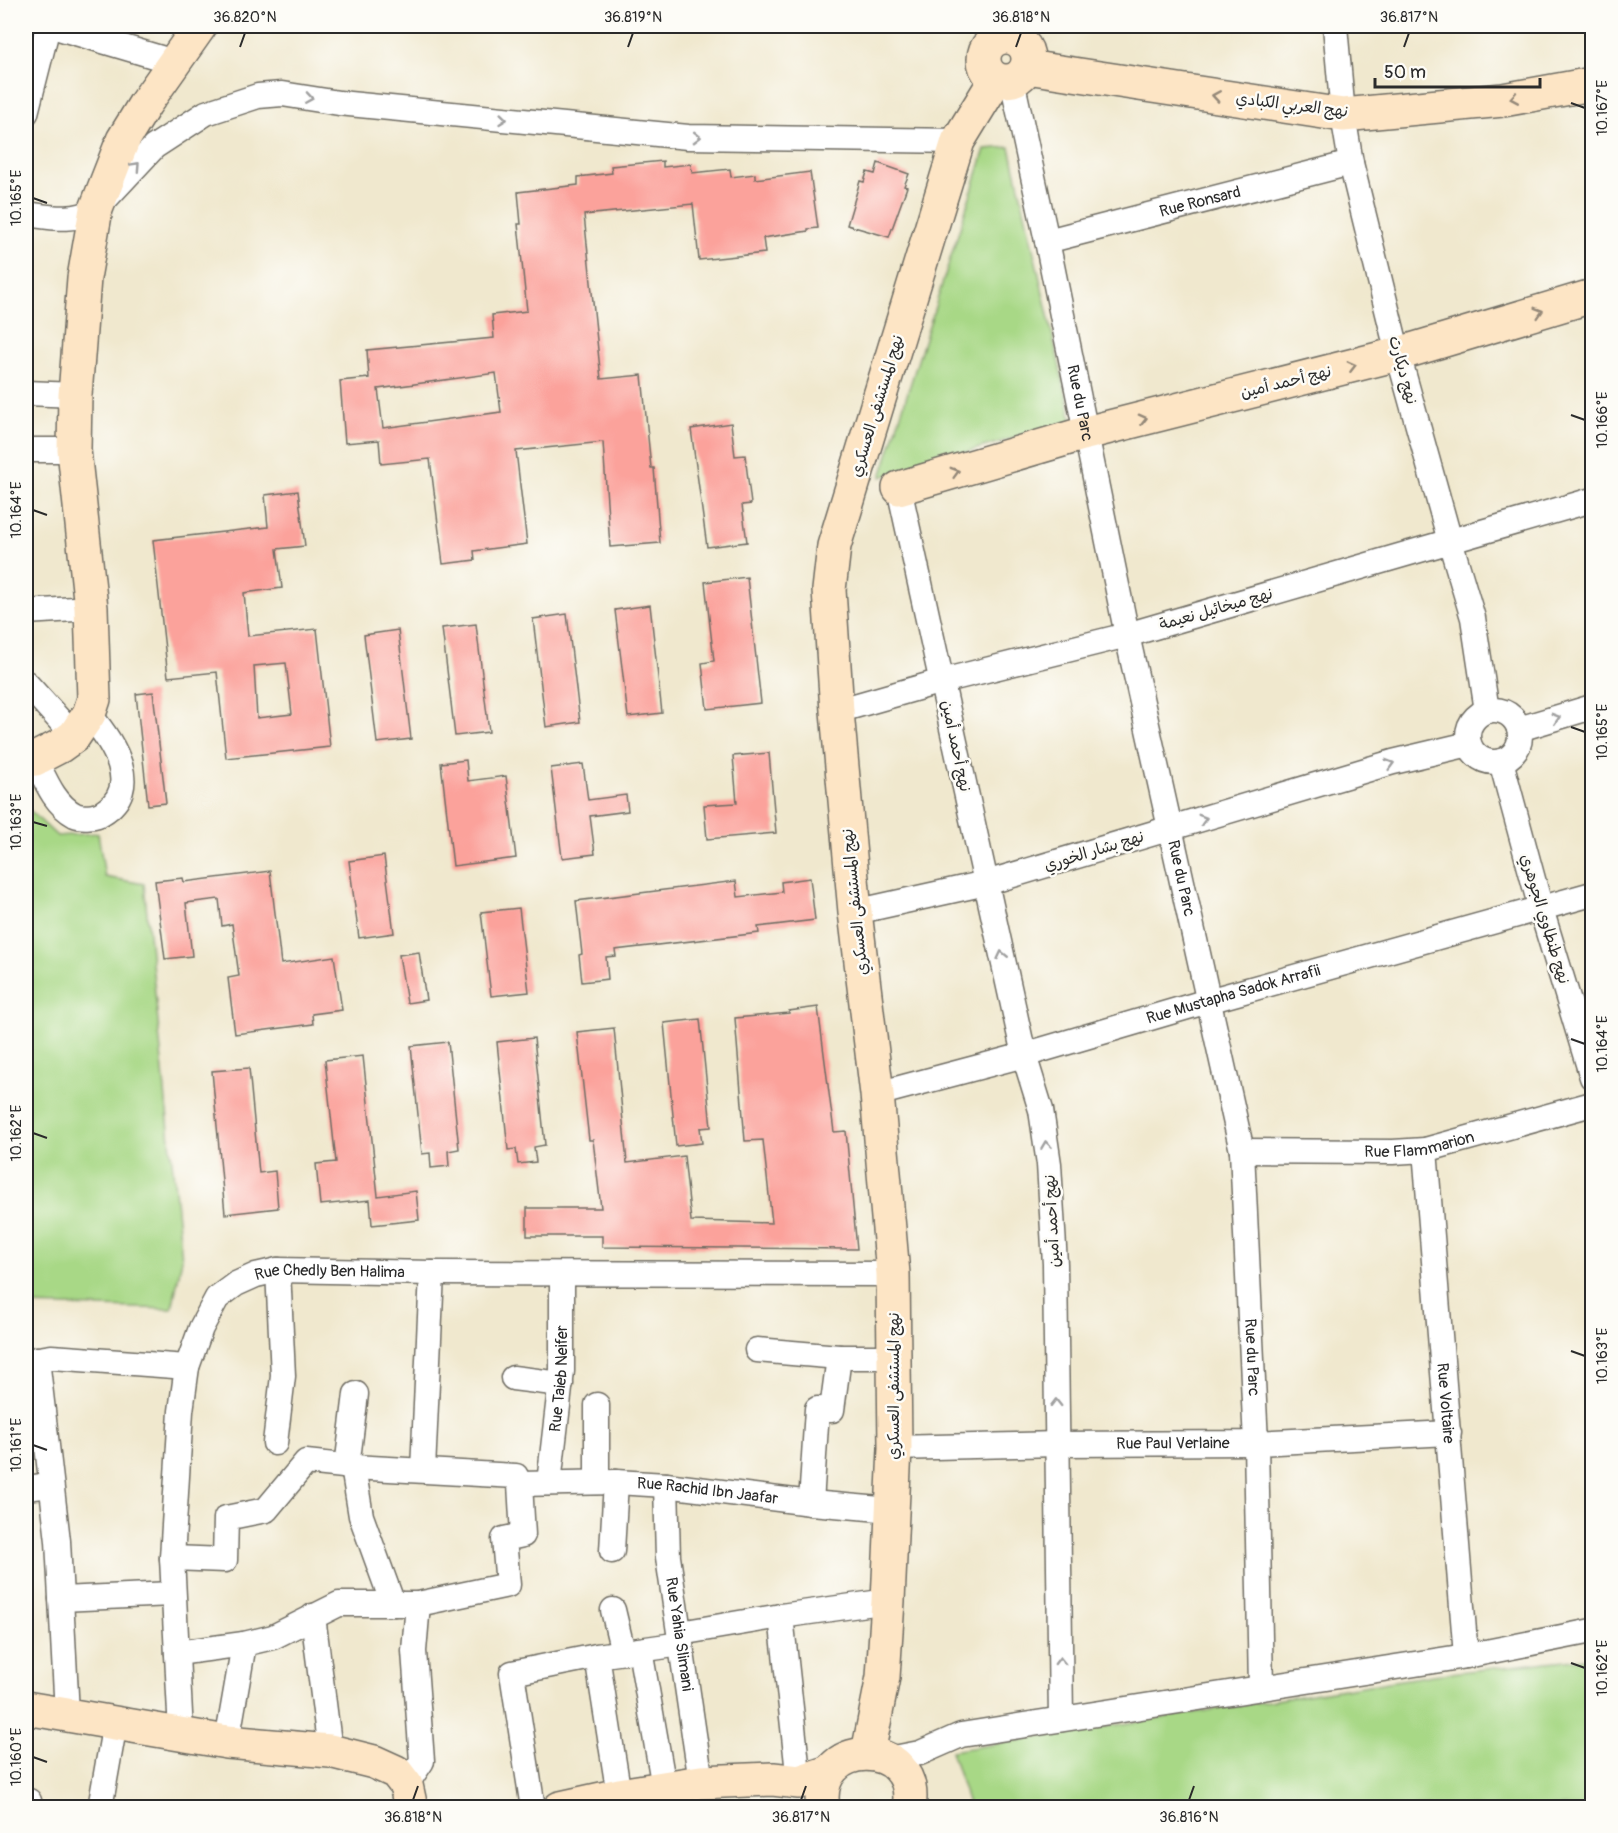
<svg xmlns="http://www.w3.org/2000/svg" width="1618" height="1833" font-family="Pangolin,'Playpen Sans Arabic',sans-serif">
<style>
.green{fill:#a8d886;stroke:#6a8258;stroke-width:1.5}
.building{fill:#fba29b;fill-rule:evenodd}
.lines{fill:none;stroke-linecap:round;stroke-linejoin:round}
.street-casing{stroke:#706d64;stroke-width:27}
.secondary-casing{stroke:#706d64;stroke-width:36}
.street{stroke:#fff;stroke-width:24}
.secondary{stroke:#fde5c5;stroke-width:33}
.oneway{stroke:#948878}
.oneway2{stroke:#a0a0a0}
.ticks{fill:none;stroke:#2b2b2b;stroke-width:2}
.labels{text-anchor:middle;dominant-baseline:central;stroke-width:5;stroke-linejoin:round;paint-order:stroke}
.street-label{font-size:16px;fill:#2b2b2b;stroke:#fdfcf7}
.neatline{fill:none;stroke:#2b2b2b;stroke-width:2}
.ticks-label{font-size:15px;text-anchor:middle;fill:#2b2b2b}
</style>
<rect width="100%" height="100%" fill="#fdfcf7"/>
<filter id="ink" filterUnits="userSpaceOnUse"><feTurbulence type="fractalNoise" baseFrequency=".0167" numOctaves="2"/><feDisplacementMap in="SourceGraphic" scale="12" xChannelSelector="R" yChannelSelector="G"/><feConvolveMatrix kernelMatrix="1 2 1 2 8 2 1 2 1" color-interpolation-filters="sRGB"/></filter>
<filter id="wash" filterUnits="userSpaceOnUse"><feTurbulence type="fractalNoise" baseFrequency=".008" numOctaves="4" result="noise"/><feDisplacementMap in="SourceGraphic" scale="24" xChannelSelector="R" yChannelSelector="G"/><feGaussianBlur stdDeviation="1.35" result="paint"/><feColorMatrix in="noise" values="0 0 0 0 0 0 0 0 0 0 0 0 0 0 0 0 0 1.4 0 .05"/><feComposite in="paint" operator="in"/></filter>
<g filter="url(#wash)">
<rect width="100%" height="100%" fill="#f0e8ce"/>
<g class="green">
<polygon points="1010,147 1072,421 881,477 985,149"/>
<polygon points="26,807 57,836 98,833 105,877 144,884 182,1259 172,1309 26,1305"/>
<polygon points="1592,1657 1592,1807 969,1807 951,1751 1433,1675"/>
</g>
<g id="blocks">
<g class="building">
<path d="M 663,161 L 663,167 L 691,164 L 692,173 L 730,169 L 731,177 L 755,174 L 755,179 L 810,172 L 818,228 L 808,229 L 808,231 L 763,238 L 765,253 L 699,260 L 693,204 L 584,215 L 601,379 L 642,375 L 651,468 L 654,468 L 660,543 L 610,547 L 603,442 L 516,451 L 527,544 L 474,551 L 475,560 L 443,564 L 430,459 L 381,464 L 379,440 L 345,443 L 340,381 L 369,378 L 367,350 L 494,338 L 492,315 L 527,311 L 518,224 L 521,224 L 518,192 L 578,185 L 578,177 L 612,173 L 611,166 ZM 496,373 L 501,412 L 383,428 L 378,389 Z"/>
<polygon points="878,163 909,174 904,186 907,187 889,237 847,225 860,181 864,182 867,172 875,174"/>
<polygon points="731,423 735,456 745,455 751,504 742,505 747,542 707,547 691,429"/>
<path d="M 298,491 L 305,546 L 277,549 L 282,588 L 244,593 L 248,636 L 317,629 L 330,747 L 226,758 L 217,672 L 168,677 L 153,540 L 268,527 L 265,495 ZM 286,663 L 292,714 L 257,718 L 254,666 Z"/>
<polygon points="747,577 761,703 707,709 702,663 714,661 705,582"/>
<polygon points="650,605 662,713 628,717 615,610"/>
<polygon points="567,614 580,722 546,727 533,619"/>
<polygon points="476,624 489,732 455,736 442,628"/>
<polygon points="398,630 411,739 377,743 364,635"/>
<polygon points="153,692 166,803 148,805 136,694"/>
<polygon points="769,753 776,833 707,839 704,805 737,803 733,756"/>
<polygon points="466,760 468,781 506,776 516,858 453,866 441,763"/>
<polygon points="583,764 588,800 626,795 628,811 590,816 595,854 562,858 551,768"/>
<polygon points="384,856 394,933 359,938 349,861"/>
<polygon points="270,871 281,964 334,956 342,1010 312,1014 313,1024 235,1034 228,978 239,976 232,924 222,926 219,899 186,903 192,956 165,959 155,881 183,878 184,882"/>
<polygon points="810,878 815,920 758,927 759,933 615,950 616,956 606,957 608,979 582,982 579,955 582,954 576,901 736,881 738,897 782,892 781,882"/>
<polygon points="519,908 529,992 491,996 481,912"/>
<polygon points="419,952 426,1000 407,1003 399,955"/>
<polygon points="818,1007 834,1132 846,1131 857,1249 602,1247 602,1236 527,1236 527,1208 601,1208 593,1140 589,1140 577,1032 614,1028 627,1163 684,1156 691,1221 772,1223 763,1140 745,1141 735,1018 789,1013 789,1011"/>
<polygon points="700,1019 711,1127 700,1128 702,1143 676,1146 664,1023"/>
<polygon points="534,1038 545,1145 534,1147 536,1162 518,1164 516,1149 508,1150 497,1042"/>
<polygon points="448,1042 459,1149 448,1151 449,1166 431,1168 430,1153 422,1154 411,1046"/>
<polygon points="363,1056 378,1196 416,1191 419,1220 372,1225 370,1200 320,1205 316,1164 336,1162 325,1060"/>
<polygon points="249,1068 259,1173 275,1171 278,1208 225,1214 212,1071"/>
</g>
</g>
</g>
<g filter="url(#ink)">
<use href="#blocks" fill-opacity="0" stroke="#706d64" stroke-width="1.5"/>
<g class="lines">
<g class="street-casing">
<g id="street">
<polyline points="52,26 174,62"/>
<polyline points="1335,26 1343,115 1351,163 1398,354 1450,541 1473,618 1487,711"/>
<polyline points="1005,36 1005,26"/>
<path id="s1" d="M 1012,80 L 1047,241 L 1127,635 L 1242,1151 L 1256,1443 L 1261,1687"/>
<polyline points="26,113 48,26"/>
<path d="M 26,214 C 49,217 75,223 96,209 L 154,147 L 206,113 L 258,96 L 282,94 L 339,103 L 688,137 L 958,141"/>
<path id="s2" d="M 1047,241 L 1351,163"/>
<polyline points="26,393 75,395"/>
<polyline points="26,450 74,450"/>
<polyline points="899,488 1024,1055 1041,1110 1049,1164 1055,1264 1061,1719"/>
<polyline points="26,612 91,608"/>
<polyline points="26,683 74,736"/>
<circle cx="1494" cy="736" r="26"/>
<polyline points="837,711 942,681 1127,635 1592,500"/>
<polyline points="1519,729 1592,707"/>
<path d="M 35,759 C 45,779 54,804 75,815 C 82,818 96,817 102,813 C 144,788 112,741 89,714"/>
<polyline points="1501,761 1541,909 1592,1077"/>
<polyline points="855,912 986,883 1393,762 1469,744"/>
<path id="s3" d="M 877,1094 L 1024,1055 L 1208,1001 L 1592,894"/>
<path id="s4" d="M 1425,1150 L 1466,1656"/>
<path id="s5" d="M 1242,1151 L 1393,1152 L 1425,1150 L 1592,1104"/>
<polyline points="757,1350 839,1357 894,1357"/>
<polyline points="37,1359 58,1541 67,1714"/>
<polyline points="26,1361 51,1357 66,1358 187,1367"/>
<polyline points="513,1378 561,1384"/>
<polyline points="275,1443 283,1376 278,1270"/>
<path id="s6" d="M 895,1448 L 1057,1444 L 1256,1443 L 1449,1433"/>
<polyline points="347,1467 356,1394"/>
<polyline points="353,1467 361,1516 393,1604"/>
<polyline points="423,1470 432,1273"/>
<polyline points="597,1482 597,1405"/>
<path id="s7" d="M 549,1483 L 562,1371 L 562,1274"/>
<path id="s8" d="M 520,1484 L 616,1482 L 666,1485 L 811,1503 L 892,1510"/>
<path id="s9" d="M 666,1485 L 668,1557 L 701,1782"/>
<polyline points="26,1488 51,1485"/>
<polyline points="811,1503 817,1409 832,1410 839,1357"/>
<polyline points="612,1551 616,1482"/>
<polyline points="172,1558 225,1560 226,1518 266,1510 306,1462 353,1467 516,1476 520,1484 523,1535 504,1539 508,1585 418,1604 339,1604 273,1637 244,1644 177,1653"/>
<polyline points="61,1599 172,1594"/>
<polyline points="613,1610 623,1652"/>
<polyline points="313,1616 330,1751"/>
<polyline points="781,1616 799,1782"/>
<polyline points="680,1633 781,1616 888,1601"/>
<polyline points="640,1650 664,1787"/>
<polyline points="597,1656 619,1795"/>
<path id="s10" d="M 181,1733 L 172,1558 L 181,1411 L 187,1367 L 201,1328 L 217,1298 L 236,1284 L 256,1275 L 278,1270 L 432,1273 L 893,1274"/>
<polyline points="227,1742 244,1644"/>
<polyline points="889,1759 920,1753 961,1735 1466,1656 1592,1631"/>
<polyline points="406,1785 422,1761 414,1651 418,1604"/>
<polyline points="26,1802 29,1801 31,1808"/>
<polyline points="100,1808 115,1723"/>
<polyline points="533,1808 512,1673 597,1656 681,1644"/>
</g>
</g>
<g class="secondary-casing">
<g id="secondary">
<circle cx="1006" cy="59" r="22"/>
<polyline points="1027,67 1343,115 1503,100 1592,84"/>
<polyline points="899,488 1086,433 1398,354 1592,296"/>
<polyline points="26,760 35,759 60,746 74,736 89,714 94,699 91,608 74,450 75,395 84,278 96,209 123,140 145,104 200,26"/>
<polyline points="26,1708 227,1742 330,1751 374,1762 396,1772 406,1785 411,1808"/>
<polyline points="868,1753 883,1677 888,1601 895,1448 893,1274 877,1094 855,912 837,711 829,590 834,546 958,141 996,79"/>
<polyline points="560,1808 619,1795 701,1782 773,1779 799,1782 829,1772"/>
<path d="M 823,1808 C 811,1737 921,1736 909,1808"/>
</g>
</g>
<use href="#street" class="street"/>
<use href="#secondary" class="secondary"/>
</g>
<defs><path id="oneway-chevron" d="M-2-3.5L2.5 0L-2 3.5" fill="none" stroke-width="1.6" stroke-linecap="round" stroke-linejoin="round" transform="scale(1.5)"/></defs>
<g class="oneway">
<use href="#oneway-chevron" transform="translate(1216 96) rotate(-171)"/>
<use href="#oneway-chevron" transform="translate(1514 98) rotate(170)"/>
<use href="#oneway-chevron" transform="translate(1539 312) rotate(-17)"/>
<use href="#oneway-chevron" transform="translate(1352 366) rotate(-14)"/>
<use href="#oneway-chevron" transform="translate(1143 419) rotate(-14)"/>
<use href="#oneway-chevron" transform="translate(955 472) rotate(-16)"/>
</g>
<g class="oneway2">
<use href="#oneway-chevron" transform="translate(309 98) rotate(9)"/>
<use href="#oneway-chevron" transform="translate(503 119) rotate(6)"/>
<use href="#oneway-chevron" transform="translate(697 137) rotate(1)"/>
<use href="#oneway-chevron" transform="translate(136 166) rotate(-47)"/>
<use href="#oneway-chevron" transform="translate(1556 718) rotate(-16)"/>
<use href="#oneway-chevron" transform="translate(1390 764) rotate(-16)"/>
<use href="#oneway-chevron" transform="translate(1203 819) rotate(-16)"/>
<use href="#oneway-chevron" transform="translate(1002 955) rotate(-103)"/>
<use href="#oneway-chevron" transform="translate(1046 1145) rotate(-98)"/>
<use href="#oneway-chevron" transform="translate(1056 1403) rotate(-91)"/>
<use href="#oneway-chevron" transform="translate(1060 1661) rotate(-91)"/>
</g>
</g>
<path class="ticks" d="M 240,47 L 245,33M 628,47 L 633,33M 1016,47 L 1021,33M 1404,47 L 1409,33M 1571,103 L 1585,108M 33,198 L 47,203M 1571,415 L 1585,420M 33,510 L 47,515M 1571,727 L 1585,732M 33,822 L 47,826M 1571,1039 L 1585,1044M 33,1133 L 47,1138M 1571,1351 L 1585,1356M 33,1445 L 47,1450M 1571,1663 L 1585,1668M 33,1757 L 47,1762M 413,1800 L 418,1786M 801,1800 L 806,1786M 1189,1800 L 1194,1786"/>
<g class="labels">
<g class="street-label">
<text transform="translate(1292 105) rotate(7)">نهج العربي الكبادي</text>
<text stroke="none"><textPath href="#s2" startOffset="158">Rue Ronsard</textPath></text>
<text transform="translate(1403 370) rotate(75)">نهج ديكارت</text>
<text transform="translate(1286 382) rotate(-14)">نهج أحمد أمين</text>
<text stroke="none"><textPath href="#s1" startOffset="330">Rue du Parc</textPath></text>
<text transform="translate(877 406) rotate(-73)">نهج المستشفى العسكري</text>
<text transform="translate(1216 609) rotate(-16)">نهج ميخائيل نعيمة</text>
<text transform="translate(956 746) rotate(78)">نهج أحمد أمين</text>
<text transform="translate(1094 851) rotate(-17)">نهج بشار الخوري</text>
<text stroke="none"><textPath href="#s1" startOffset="816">Rue du Parc</textPath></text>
<text transform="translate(855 902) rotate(-96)">نهج المستشفى العسكري</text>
<text transform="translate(1545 919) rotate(73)">نهج طنطاوي الجوهري</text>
<text stroke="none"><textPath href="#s3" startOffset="370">Rue Mustapha Sadok Arrafii</textPath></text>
<text stroke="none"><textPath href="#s5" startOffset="178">Rue Flammarion</textPath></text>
<text transform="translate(1052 1221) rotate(-93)">نهج أحمد أمين</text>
<text stroke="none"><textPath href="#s10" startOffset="562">Rue Chedly Ben Halima</textPath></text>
<text stroke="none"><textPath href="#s1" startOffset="1302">Rue du Parc</textPath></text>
<text stroke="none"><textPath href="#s7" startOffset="105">Rue Taieb Neifer</textPath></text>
<text transform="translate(894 1386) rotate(-90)">نهج المستشفى العسكري</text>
<text stroke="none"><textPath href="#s4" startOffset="254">Rue Voltaire</textPath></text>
<text stroke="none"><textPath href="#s6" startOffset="278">Rue Paul Verlaine</textPath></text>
<text stroke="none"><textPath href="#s8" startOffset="188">Rue Rachid Ibn Jaafar</textPath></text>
<text stroke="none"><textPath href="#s9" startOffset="150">Rue Yahia Slimani</textPath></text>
</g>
</g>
<rect width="1618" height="1833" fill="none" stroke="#fdfcf7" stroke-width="66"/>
<path d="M1375 78v9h165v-9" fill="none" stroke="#2b2b2b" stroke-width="3"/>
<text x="1384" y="78" font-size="18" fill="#2b2b2b" stroke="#fdfcf7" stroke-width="4.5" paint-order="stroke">50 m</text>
<rect x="33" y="33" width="1552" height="1767" class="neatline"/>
<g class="ticks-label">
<text x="245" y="22">36.820°N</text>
<text x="633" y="22">36.819°N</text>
<text x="1021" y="22">36.818°N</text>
<text x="1409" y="22">36.817°N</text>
<text transform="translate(1602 108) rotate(-90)" y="5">10.167°E</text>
<text transform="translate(16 198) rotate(-90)" y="5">10.165°E</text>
<text transform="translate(1602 420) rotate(-90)" y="5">10.166°E</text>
<text transform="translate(16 510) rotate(-90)" y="5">10.164°E</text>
<text transform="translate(1602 732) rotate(-90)" y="5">10.165°E</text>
<text transform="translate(16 822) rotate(-90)" y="5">10.163°E</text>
<text transform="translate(1602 1044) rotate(-90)" y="5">10.164°E</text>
<text transform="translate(16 1133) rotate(-90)" y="5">10.162°E</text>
<text transform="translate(1602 1356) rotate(-90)" y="5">10.163°E</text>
<text transform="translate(16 1445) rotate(-90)" y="5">10.161°E</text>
<text transform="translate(1602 1668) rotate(-90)" y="5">10.162°E</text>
<text transform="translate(16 1757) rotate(-90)" y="5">10.160°E</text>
<text x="413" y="1822">36.818°N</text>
<text x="801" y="1822">36.817°N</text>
<text x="1189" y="1822">36.816°N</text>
</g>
</svg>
